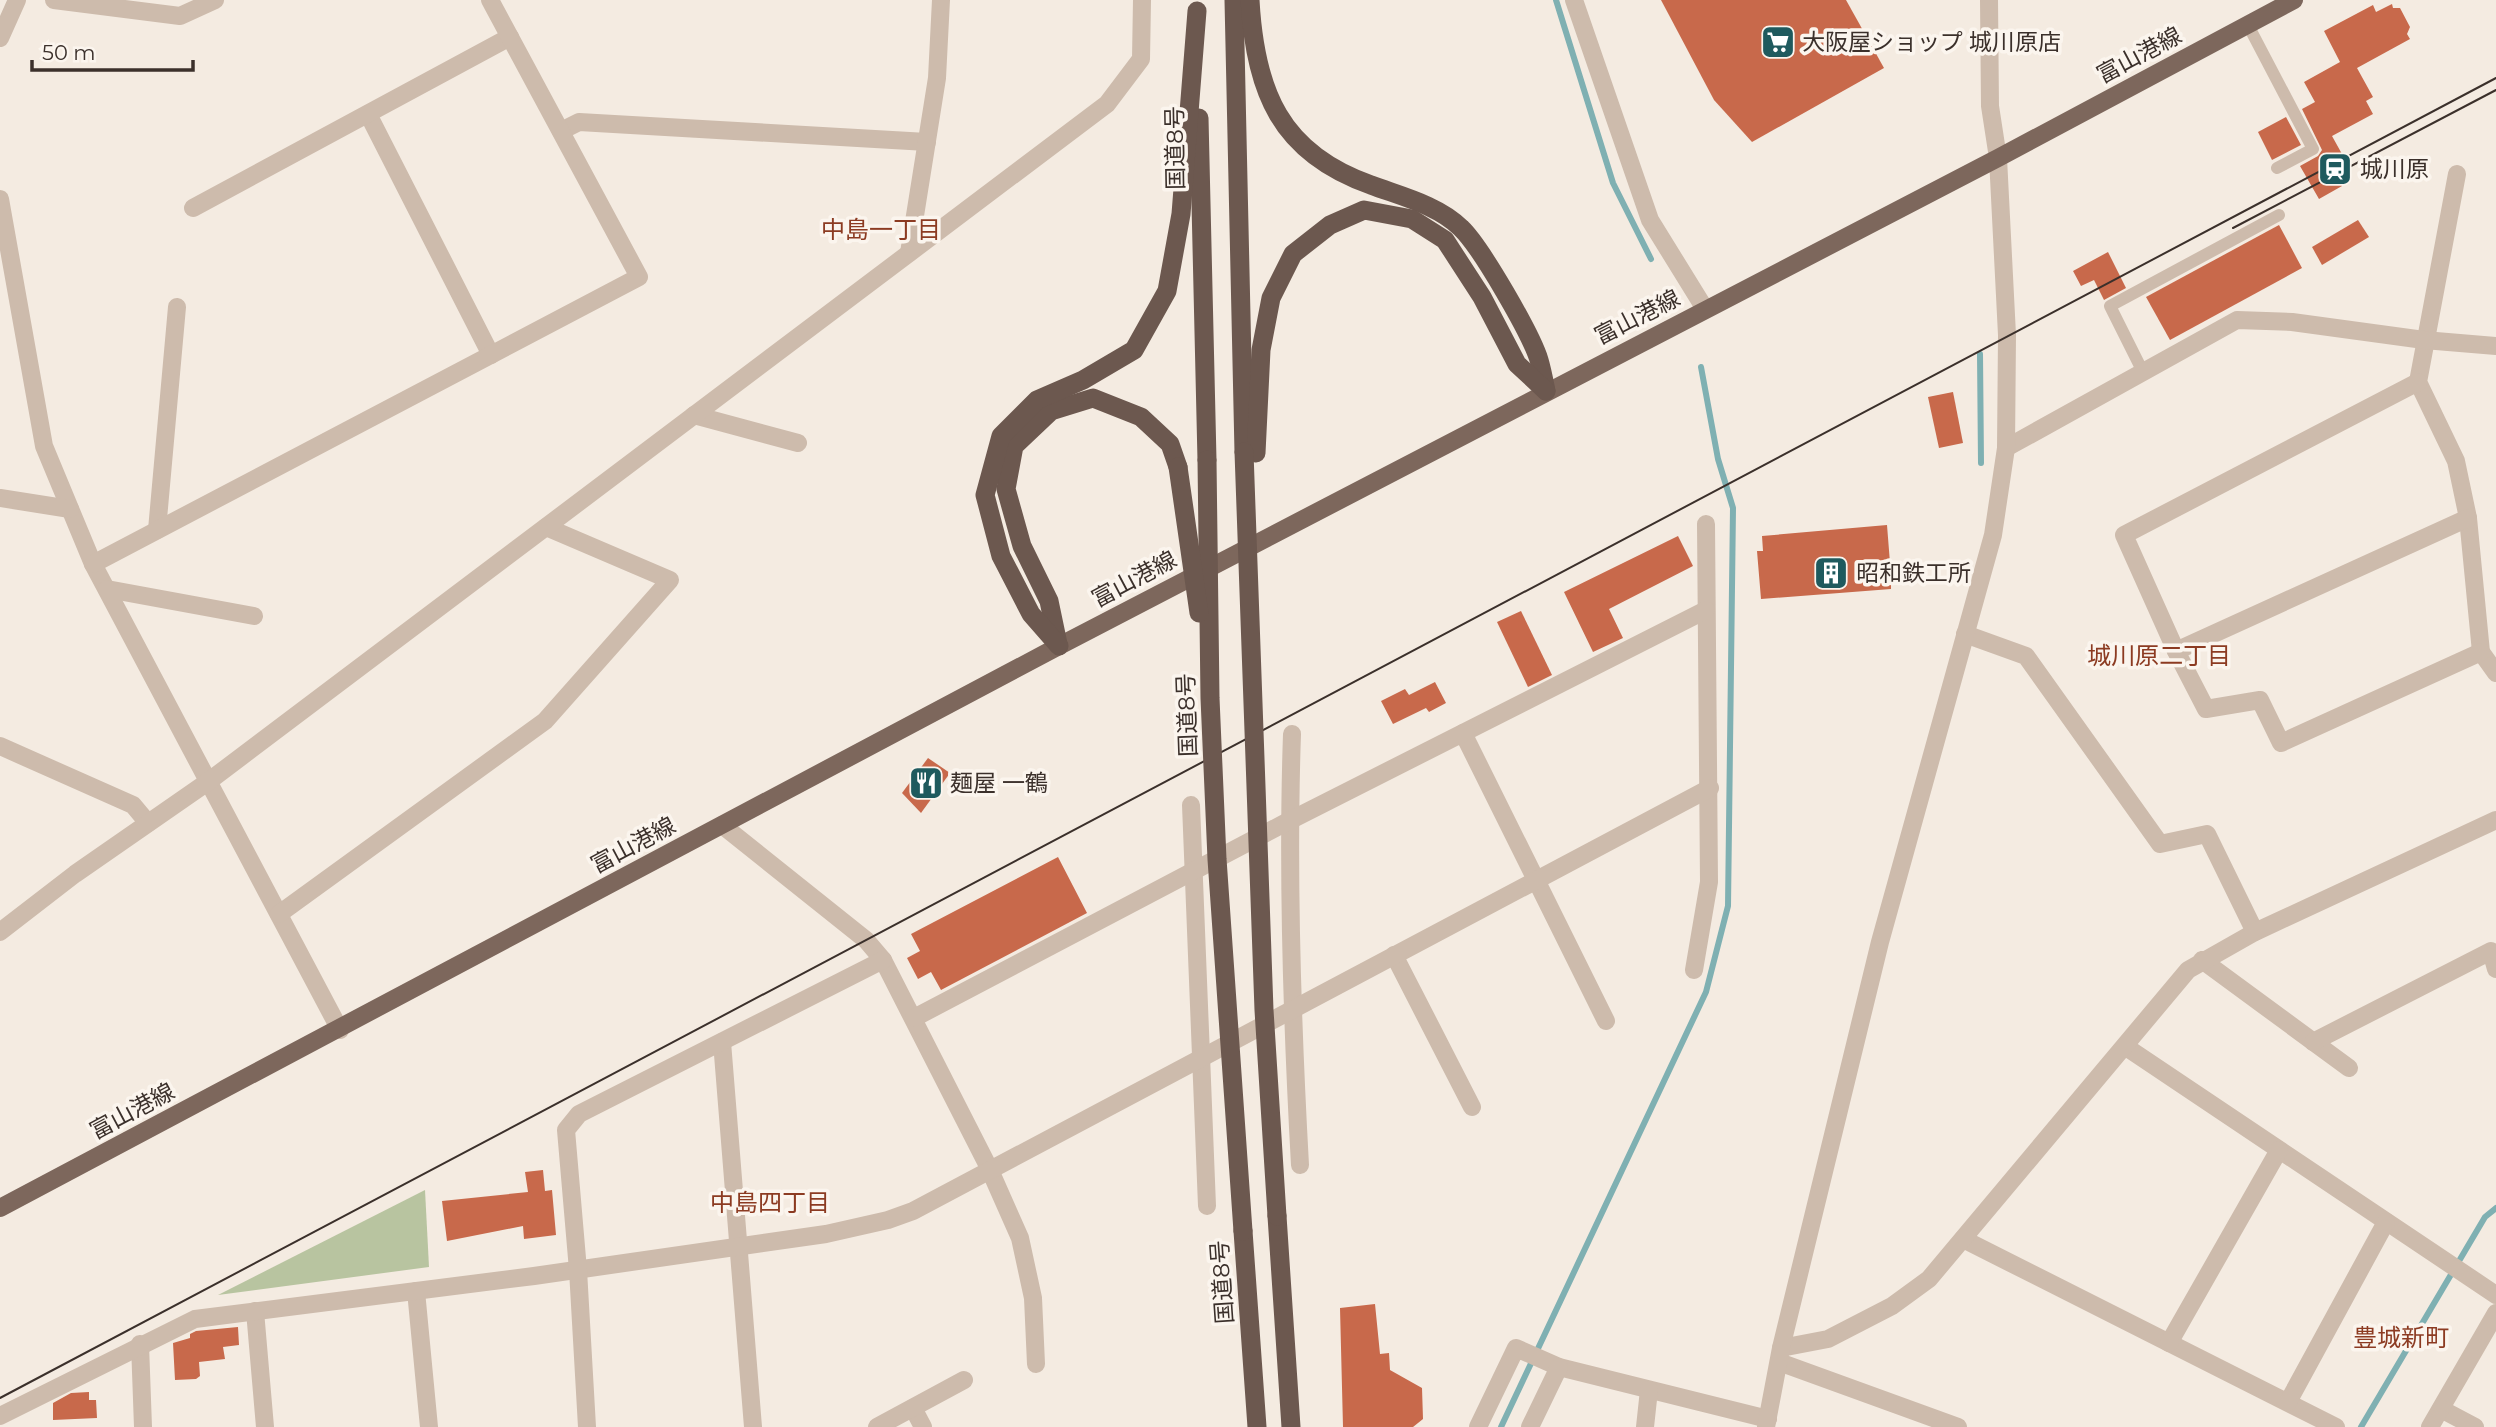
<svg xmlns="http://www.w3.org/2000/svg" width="2496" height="1427" font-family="Montserrat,'Noto Sans JP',sans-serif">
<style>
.green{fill:#b8c4a0}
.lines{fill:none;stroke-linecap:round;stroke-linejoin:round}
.stream{stroke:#7fb0b2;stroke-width:6}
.building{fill:#c8694b}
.service{stroke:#cdbbac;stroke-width:12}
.minor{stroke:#cdbbac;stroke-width:18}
.tertiary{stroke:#cdbbac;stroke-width:18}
.primary{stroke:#7d675c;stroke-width:18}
.trunk{stroke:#6c584f;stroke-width:19}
.tram{stroke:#3b302b;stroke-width:2}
.trunk-bridge{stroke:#6c584f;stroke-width:19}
.labels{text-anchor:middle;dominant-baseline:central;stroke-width:7;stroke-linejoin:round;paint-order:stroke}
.poi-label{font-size:23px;fill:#3b302b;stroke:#fbf5ee;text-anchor:start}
.street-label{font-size:23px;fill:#3b302b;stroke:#fbf5ee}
.neighbourhood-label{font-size:24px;fill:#8c3b22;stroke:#fbf5ee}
</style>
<rect width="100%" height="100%" fill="#f4ebe1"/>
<polygon class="green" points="425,1190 429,1267 218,1295"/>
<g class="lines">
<g class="stream">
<polyline points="1556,0 1613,183 1651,259"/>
<polyline points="1980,354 1981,463"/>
<polyline points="1501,1427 1706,992 1728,906 1733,508 1718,459 1701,367"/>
<polyline points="2361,1427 2485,1217 2496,1208"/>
</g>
</g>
<g class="building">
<polygon points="1661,0 1846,0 1884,68 1752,142 1714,100"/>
<polygon points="2392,4 2393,8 2400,8 2410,27 2407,34 2410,39 2357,68 2373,97 2366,101 2373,114 2332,136 2342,154 2329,160 2342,186 2319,199 2300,166 2318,156 2322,150 2302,109 2315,102 2304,82 2340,62 2324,31 2373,5 2376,12"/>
<polygon points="2286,117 2301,145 2272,160 2258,132"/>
<polygon points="2358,220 2369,237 2322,265 2312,247"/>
<polygon points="2279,225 2302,268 2170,340 2146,297"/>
<polygon points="2108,252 2126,288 2104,300 2094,280 2081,286 2073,271"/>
<polygon points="1953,392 1963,443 1939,448 1928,397"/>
<polygon points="1887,525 1890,563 1901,562 1903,583 1891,584 1891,589 1761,599 1757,551 1763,551 1762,536"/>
<polygon points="1678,536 1693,566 1609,609 1623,638 1593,652 1564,592"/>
<polygon points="1521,611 1552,675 1528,687 1497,622"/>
<polygon points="1435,682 1446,703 1429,712 1426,708 1393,724 1381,701 1405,689 1409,695"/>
<polygon points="928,758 950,773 921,813 902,793"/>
<polygon points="1058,857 1087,913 941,990 931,972 918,979 907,958 920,951 911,934"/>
<polygon points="543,1170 545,1191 552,1190 556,1235 524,1239 523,1226 447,1241 442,1201 528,1192 525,1172"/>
<polygon points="1375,1304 1380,1354 1389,1353 1390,1370 1422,1388 1423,1419 1413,1427 1343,1427 1340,1308"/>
<polygon points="238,1327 239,1345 223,1347 225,1359 199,1362 200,1376 196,1379 175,1380 173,1343 190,1338 190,1334 196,1331"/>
<polygon points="89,1392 89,1400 96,1400 97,1418 53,1420 53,1403 71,1393"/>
</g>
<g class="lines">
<g class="service">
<polyline points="2248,25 2313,149 2277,168"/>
<polyline points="2143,372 2110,306 2279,215"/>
</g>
<g class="minor">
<polyline points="54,0 180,16 215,0"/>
<polyline points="1574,0 1650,220 1705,309"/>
<polyline points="1989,0 1990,106 1998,158"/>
<polyline points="0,38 17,0"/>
<polyline points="368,114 491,355"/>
<polyline points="561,131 579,122 927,142"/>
<polyline points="2457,174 2418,382 2456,461 2468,518 2481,652 2496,673"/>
<polyline points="0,199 44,446 93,564 340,1030"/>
<polyline points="193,208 510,37"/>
<polyline points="909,253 937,78 941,0"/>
<polyline points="2418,382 2124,535 2176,651 2206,709 2260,700 2281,743 2481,652"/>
<polyline points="694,415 798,443"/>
<polyline points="2006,448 2237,320 2292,322 2424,340 2496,346"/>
<polyline points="0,498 70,509"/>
<polyline points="157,530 177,307"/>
<polyline points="93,564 639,277 490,0"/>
<polyline points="107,589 254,616"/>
<polyline points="1965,634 2026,656 2160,844 2207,834 2255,932"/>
<polyline points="2176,651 2468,518"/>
<polyline points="1463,733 1606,1021"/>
<path d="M 1292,734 C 1287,878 1292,1021 1300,1165"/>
<polyline points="0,746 133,805 148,823"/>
<polyline points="1191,805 1207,1206"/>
<polyline points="722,825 866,940 883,960 989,1168 1020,1238 1033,1298 1036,1364"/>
<polyline points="279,914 545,721 670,580 546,527"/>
<polyline points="0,932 75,874 209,781 1107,104 1141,59 1142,0"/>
<polyline points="1394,955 1472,1107"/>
<polyline points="2202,960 2349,1068"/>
<polyline points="1694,970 1709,882 1706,524"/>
<polyline points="914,1018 1283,824 1706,610"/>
<polyline points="722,1042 753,1427"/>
<polyline points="2313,1042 2491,951 2496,969"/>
<polyline points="2126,1047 2496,1295"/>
<polyline points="1963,1239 2336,1427"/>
<polyline points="416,1291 429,1427"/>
<polyline points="255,1311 265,1427"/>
<polyline points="2169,1343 2279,1150"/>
<polyline points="140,1344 143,1427"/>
<polyline points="1781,1348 1828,1339 1892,1306 1929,1279 2188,970 2255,932 2496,820"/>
<polyline points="1779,1362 1958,1427"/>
<polyline points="2288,1402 2386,1222"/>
<polyline points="913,1408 923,1427"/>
<polyline points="2441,1409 2475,1427"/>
<polyline points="0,1416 195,1319 534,1276 826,1234 888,1220 913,1211 1710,788"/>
<polyline points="587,1427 578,1270 566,1130 579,1114 883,960"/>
<polyline points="877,1427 964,1380"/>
<polyline points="1478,1427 1516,1348 1559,1367 1768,1419"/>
<polyline points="1530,1427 1559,1367"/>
<polyline points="1645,1427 1649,1390"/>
<polyline points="2430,1427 2496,1313"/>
</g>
<polyline class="tertiary" points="1766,1427 1781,1348 1880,942 1993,535 2006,448 2007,335 1998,158"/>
<polyline class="primary" points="0,1208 1059,646 1998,158 2294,0"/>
<g class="trunk">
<polyline points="1234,0 1244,452"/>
<path d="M 1250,0 C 1255,91 1280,153 1371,185 C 1400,196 1438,205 1461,228 C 1481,247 1531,334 1539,360 C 1542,370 1544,381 1546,391"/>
<polyline points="1199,118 1207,460"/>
<polyline points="1256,453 1261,350 1271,298 1293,254 1330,225 1364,210 1412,219 1445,240 1482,297 1517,364 1546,391"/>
<polyline points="1058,644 1049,601 1022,546 1006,489 1014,446 1051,411 1093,398 1141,417 1170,444 1178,467"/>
<polyline points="1059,646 1031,614 1001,556 985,495 1001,436 1037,400 1083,380 1134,350 1167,291 1181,214 1197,11"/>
<polyline points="1277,1216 1291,1427"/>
<polyline points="1243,1231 1257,1427"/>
</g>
<g class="tram">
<polyline points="2233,228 2496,90"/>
<polyline points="0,1398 2496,78"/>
</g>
<g class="trunk-bridge">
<polyline points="1244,452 1264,1010 1277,1216"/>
<polyline points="1207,460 1210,698 1217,859 1243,1231"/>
<polyline points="1178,467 1199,613"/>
</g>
</g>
<defs>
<g id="supermarket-square" transform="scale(1.75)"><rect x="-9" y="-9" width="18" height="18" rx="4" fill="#1f5a5e" stroke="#fbf5ee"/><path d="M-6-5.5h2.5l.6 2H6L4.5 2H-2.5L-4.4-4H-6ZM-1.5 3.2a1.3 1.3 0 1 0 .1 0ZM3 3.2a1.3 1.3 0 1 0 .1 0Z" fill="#fff"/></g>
<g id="station-square" transform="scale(1.75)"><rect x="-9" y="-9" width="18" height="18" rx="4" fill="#1f5a5e" stroke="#fbf5ee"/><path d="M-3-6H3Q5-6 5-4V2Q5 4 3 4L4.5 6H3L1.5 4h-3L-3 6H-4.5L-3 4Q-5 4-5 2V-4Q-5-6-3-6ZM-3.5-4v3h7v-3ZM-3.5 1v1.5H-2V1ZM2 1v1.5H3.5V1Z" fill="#fff"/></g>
<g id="building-square" transform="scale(1.75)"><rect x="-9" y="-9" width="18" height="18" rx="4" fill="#1f5a5e" stroke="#fbf5ee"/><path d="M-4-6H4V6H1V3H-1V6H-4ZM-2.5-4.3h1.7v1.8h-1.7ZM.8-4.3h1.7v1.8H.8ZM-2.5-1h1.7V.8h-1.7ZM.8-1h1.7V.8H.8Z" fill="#fff"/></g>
<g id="restaurant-square" transform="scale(1.75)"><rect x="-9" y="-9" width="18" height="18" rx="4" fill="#1f5a5e" stroke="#fbf5ee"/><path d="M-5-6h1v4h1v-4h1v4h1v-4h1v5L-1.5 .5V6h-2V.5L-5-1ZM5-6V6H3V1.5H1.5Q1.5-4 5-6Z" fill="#fff"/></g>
</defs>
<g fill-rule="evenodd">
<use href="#supermarket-square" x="1778" y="42"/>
<use href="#station-square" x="2335" y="169"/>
<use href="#building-square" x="1831" y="573"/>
<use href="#restaurant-square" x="926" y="783"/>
</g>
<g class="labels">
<g class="poi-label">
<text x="1802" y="42">大阪屋ショップ 城川原店</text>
<text x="2360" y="169">城川原</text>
<text x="1856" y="573">昭和鉄工所</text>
<text x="950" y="783">麺屋 一鶴</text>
</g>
<g class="street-label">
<text transform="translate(2139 55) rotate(-28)">富山港線</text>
<text transform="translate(1175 148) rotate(-91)">国道8号</text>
<text transform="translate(1637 317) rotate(-27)">富山港線</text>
<text transform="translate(1134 579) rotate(-28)">富山港線</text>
<text transform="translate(1187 715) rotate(-92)">国道8号</text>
<text transform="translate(633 845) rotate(-28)">富山港線</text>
<text transform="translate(132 1111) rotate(-28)">富山港線</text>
<text transform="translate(1222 1282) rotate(-94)">国道8号</text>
</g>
<g class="neighbourhood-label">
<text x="881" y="229">中島一丁目</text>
<text x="2159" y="655">城川原二丁目</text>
<text x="770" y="1202">中島四丁目</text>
<text x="2401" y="1337">豊城新町</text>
</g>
</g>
<path d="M32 60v10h161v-10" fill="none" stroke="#3b302b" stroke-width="3.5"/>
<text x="42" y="60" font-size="21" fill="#3b302b" stroke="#fbf5ee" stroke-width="5" paint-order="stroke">50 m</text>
</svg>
